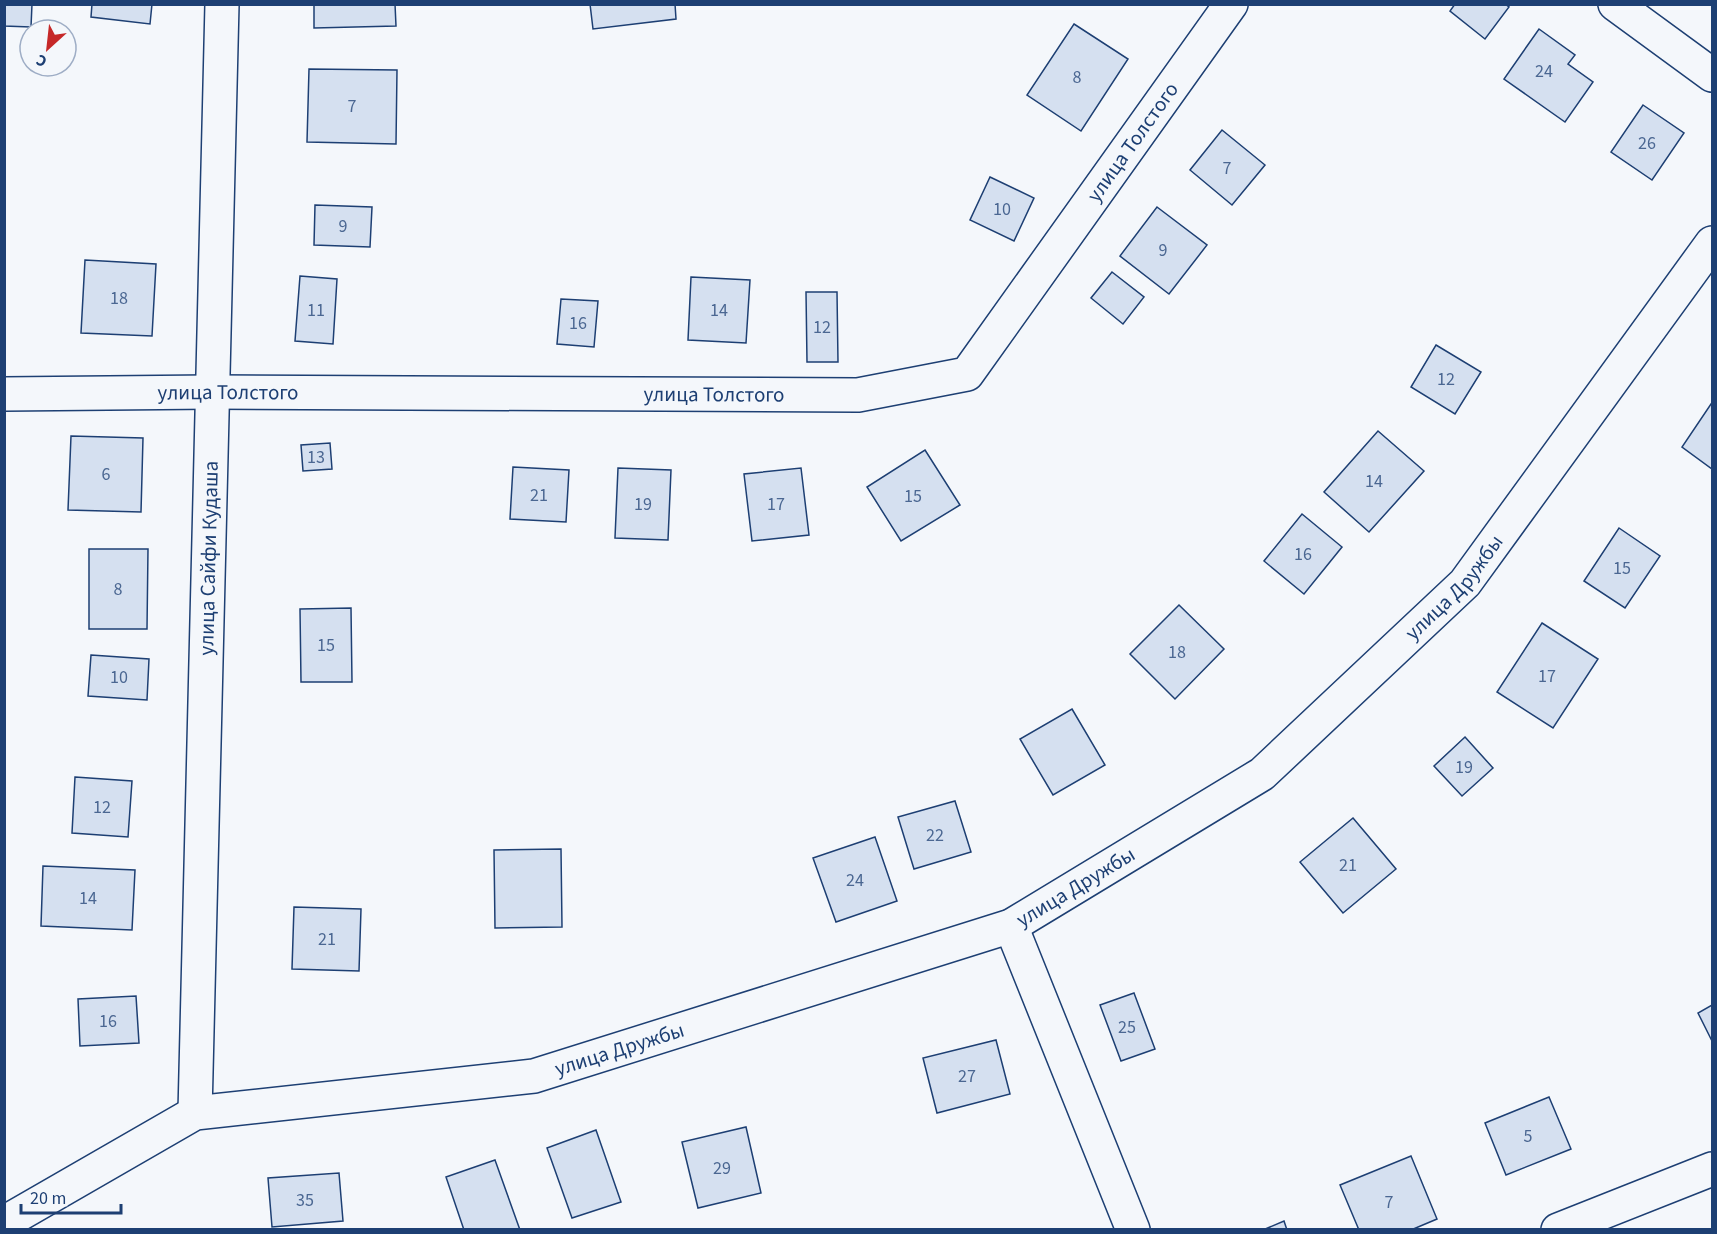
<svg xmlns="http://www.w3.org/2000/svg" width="1717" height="1234" font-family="'Source Sans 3',sans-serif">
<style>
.building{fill:#d5e0f0;stroke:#1d3f73;stroke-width:1.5}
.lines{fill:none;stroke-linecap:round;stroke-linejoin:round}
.minor-casing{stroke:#1d3f73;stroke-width:36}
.minor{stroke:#f4f7fb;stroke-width:33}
.labels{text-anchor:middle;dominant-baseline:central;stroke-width:4.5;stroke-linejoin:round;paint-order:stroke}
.number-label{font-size:18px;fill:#4b6792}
.street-label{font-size:21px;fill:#1d3f73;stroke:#f4f7fb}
</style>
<rect width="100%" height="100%" fill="#f4f7fb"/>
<g class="building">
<polygon points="4,4 32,4 31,27 4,26"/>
<polygon points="92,4 152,4 150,24 91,17"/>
<polygon points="314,4 395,4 396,26 314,28"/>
<polygon points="590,4 675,4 676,19 593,29"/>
<polygon points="1455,4 1505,4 1509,7 1485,39 1450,11"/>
<polygon points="1074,24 1128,59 1081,131 1027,95"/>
<polygon points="1539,29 1575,55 1568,64 1593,82 1565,122 1504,79"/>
<polygon points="309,69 397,70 396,144 307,142"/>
<polygon points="1643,105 1684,133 1652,180 1611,152"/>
<polygon points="1222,130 1265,165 1232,205 1190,170"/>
<polygon points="990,177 1034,198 1014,241 970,220"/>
<polygon points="315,205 372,207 370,247 314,245"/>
<polygon points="1157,207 1207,245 1169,294 1120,256"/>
<polygon points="85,260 156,264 152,336 81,333"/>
<polygon points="1112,272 1144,297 1123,324 1091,298"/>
<polygon points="300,276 337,279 333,344 295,341"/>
<polygon points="691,277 750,280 746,343 688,340"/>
<polygon points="806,292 837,292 838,362 807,362"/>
<polygon points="561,299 598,301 594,347 557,344"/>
<polygon points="1436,345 1481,372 1455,414 1411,387"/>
<polygon points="1711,404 1712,406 1712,469 1682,447"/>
<polygon points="1378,431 1424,471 1369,532 1324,492"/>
<polygon points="71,436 143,438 141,512 68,510"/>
<polygon points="330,443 332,469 303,471 301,445"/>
<polygon points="925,450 960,505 901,541 867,487"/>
<polygon points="513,467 569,470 566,522 510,519"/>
<polygon points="618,468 671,470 668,540 615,538"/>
<polygon points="801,468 809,535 752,541 744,474"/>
<polygon points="1302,514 1342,547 1304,594 1264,561"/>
<polygon points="1619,528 1660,556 1625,608 1584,581"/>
<polygon points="89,549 148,549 147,629 89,629"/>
<polygon points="1179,605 1224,649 1175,699 1130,654"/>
<polygon points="351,608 352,682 301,682 300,609"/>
<polygon points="1542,623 1598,659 1553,728 1497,692"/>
<polygon points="91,655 149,659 147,700 88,696"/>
<polygon points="1072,709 1105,765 1053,795 1020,739"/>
<polygon points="1465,737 1493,768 1462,796 1434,766"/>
<polygon points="75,777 132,781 128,837 72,833"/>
<polygon points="955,801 971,852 914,869 898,817"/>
<polygon points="1353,818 1396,869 1343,913 1300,862"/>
<polygon points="875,837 897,901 836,922 813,858"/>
<polygon points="561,849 562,927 495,928 494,850"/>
<polygon points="43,866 135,870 132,930 41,926"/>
<polygon points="294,907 361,909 359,971 292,969"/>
<polygon points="1134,993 1155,1049 1121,1061 1100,1005"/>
<polygon points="136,996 139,1043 80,1046 78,999"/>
<polygon points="1712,1005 1712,1041 1698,1013"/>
<polygon points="996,1040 1010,1094 937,1113 923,1058"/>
<polygon points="1549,1097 1571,1149 1506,1175 1485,1123"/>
<polygon points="746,1127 761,1193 698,1208 682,1142"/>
<polygon points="596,1130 621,1202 572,1218 547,1148"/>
<polygon points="1411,1156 1437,1219 1411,1230 1359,1230 1340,1185"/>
<polygon points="495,1160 520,1230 464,1230 446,1177"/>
<polygon points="339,1173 343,1221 272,1227 268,1178"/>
<polygon points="1284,1221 1287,1230 1263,1230"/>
</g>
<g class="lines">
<g class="minor-casing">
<g id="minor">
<polyline points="1615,4 1712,75"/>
<path id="s1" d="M 4,394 L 212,392 L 858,395 L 967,374 L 1231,4"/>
<polyline points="1011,926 1133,1230"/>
<path id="s2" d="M 195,1113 L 222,4"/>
<path id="s3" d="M 4,1223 L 195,1113 L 534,1076 L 1011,926 L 1262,774 L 1465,583 L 1712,243"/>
<polyline points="1558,1230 1712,1169"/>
</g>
</g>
<use href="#minor" class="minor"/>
</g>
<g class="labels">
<g class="number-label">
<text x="1544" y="71">24</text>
<text x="1077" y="77">8</text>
<text x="352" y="106">7</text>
<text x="1647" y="143">26</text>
<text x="1227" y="168">7</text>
<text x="1002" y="209">10</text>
<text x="343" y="226">9</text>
<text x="1163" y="250">9</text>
<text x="119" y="298">18</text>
<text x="316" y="310">11</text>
<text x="719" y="310">14</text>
<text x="578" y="323">16</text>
<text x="822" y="327">12</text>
<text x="1446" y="379">12</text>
<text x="316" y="457">13</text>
<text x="106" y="474">6</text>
<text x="1374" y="481">14</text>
<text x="539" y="495">21</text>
<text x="913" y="496">15</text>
<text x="643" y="504">19</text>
<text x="776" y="504">17</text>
<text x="1303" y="554">16</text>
<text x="1622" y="568">15</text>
<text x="118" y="589">8</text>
<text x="326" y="645">15</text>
<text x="1177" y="652">18</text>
<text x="1547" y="676">17</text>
<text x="119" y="677">10</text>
<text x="1464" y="767">19</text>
<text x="102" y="807">12</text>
<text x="935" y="835">22</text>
<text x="1348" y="865">21</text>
<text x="855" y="880">24</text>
<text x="88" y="898">14</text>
<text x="327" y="939">21</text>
<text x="108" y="1021">16</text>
<text x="1127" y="1027">25</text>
<text x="967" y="1076">27</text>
<text x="1528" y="1136">5</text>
<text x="722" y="1168">29</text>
<text x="305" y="1200">35</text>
<text x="1389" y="1202">7</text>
</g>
<g class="street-label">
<text stroke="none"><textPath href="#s1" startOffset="1250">улица Толстого</textPath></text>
<text stroke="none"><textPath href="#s1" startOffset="224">улица Толстого</textPath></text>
<text stroke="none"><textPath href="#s1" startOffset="710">улица Толстого</textPath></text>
<text stroke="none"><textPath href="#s2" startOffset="555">улица Сайфи Кудаша</textPath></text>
<text stroke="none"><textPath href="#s3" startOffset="1623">улица Дружбы</textPath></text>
<text stroke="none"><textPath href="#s3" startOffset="1137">улица Дружбы</textPath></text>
<text stroke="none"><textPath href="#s3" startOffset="651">улица Дружбы</textPath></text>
</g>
</g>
<rect width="1717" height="1234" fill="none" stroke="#1d3f73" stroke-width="12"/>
<g transform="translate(48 48) rotate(207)"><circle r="28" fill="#f4f7fb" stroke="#9eadc5" stroke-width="1.5"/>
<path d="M0-4.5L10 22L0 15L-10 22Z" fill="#c62828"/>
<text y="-9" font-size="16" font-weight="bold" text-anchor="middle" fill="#1d3f73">С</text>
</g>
<path d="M21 1204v9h100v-9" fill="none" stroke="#1d3f73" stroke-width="3"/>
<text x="30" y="1204" font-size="18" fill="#1d3f73" stroke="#f4f7fb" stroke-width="4.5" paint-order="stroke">20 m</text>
</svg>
